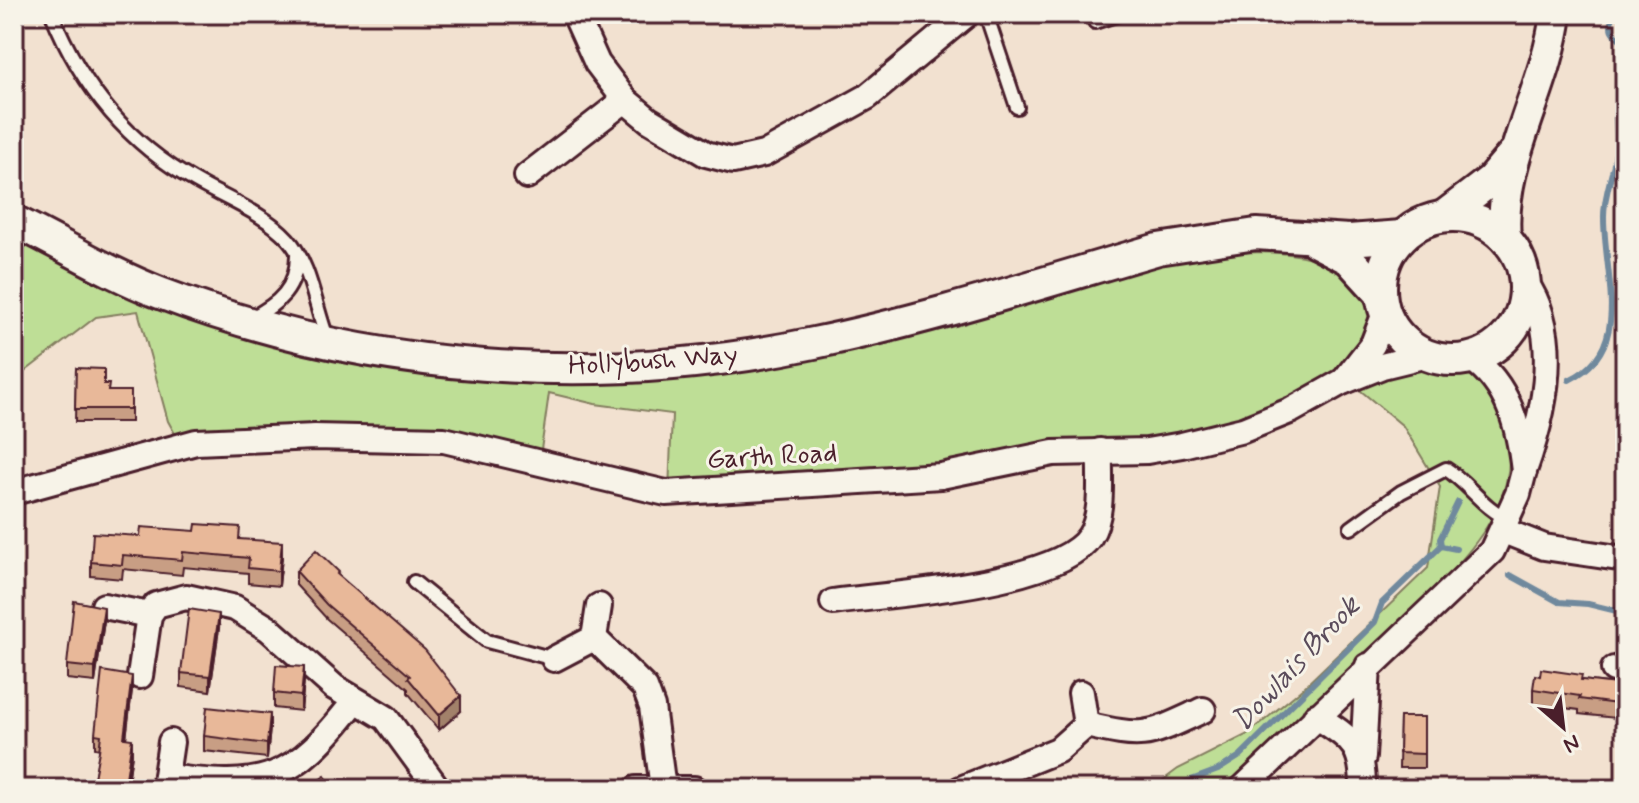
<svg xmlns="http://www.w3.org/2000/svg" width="1639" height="803" font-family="Mynerve,sans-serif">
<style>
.green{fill:#bede96;stroke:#847e60;stroke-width:2}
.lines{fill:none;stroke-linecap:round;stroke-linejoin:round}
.stream{stroke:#6f899d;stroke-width:6}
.service-casing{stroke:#4a1f2b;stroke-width:18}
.minor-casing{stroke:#4a1f2b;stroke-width:30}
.tertiary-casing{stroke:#4a1f2b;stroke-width:36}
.service{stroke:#f7f3e8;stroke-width:12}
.minor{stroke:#f7f3e8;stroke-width:24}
.tertiary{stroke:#f7f3e8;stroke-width:30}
.wall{fill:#c89e84;stroke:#4a1f2b;stroke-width:2}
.shaded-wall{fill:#a2816b;stroke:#4a1f2b;stroke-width:2}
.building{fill:#e8b899;stroke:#4a1f2b;stroke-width:2}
.labels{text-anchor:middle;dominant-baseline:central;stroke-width:6;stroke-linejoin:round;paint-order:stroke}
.street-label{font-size:28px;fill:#4a1f2b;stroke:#f7f3e8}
.water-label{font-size:30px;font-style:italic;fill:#5a4b5a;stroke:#f7f3e8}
</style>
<rect width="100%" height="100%" fill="#f2e1d0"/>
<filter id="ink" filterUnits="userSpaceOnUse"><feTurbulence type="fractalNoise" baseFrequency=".0125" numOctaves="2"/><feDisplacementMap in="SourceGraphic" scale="16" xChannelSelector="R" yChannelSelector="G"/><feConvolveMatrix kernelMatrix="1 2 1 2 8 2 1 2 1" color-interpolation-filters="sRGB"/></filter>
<g filter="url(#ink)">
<g class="green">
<path d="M 14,235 L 139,293 L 594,381 L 1208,254 C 1266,251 1365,243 1372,323 L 1337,379 L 1211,433 L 978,461 L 669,492 L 672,414 L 595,404 L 549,393 L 540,457 L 473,443 L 185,452 L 168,421 L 138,311 L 96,317 L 14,380 Z"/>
<path d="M 1417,370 L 1479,376 C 1568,495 1440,580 1363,655 C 1316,700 1271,747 1221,789 L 1151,789 L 1178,769 L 1248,734 L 1302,689 L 1428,568 L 1440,487 L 1403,426 L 1355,386 L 1387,372 Z"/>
</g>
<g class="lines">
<g class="stream">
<path d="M 1613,14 C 1608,32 1612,32 1625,43"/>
<path d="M 1569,380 C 1634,349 1604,276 1604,218 C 1603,193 1616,169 1617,144 C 1618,118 1610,109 1625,85"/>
<polyline points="1441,546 1456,549"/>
<polyline points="1510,575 1559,602 1588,604 1621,612"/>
<polyline points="1167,789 1218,770 1240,756 1375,622 1382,603 1441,546 1440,539 1458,502"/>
</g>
<g class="service-casing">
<g id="service">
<path d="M 52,14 C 81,86 127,143 195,181 C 226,199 264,213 288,239 C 311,265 315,308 328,340"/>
<polyline points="986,14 1017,107"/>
<polyline points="1095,22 1119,14"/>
<path d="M 251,318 C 279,304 297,288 297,255"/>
<path d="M 1351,528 L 1401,492 L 1446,469 C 1469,483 1483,509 1509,519"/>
<polyline points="414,582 487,641 554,659"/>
</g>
</g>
<g class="minor-casing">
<g id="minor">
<polyline points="575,14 597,63 625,100 649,120 706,154 733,161 764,154 867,97 967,14"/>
<polyline points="527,176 625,100"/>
<path d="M 1471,358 C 1509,385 1519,427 1524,471 C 1544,415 1563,336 1525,282"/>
<polyline points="1344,381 1373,344 1385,313"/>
<polyline points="14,492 196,442 315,437 444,440 666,493 941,476 1053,453 1147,451 1182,445 1243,430 1292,410 1342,382 1382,366 1427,355"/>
<polyline points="1504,531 1544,547 1625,559"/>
<path d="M 833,602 C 890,594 1059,585 1090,536 C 1104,514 1099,477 1100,451"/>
<polyline points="104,606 149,615"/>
<polyline points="594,638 645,688 652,707 663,788"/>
<polyline points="554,659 594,638 599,606"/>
<polyline points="1614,669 1625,671"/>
<polyline points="140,676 149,615 156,605 186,597 235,608 269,629 334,687 386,718 438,789"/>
<path d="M 1316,716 C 1352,740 1363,744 1363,789"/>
<path d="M 1086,725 C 1147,739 1146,736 1203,710"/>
<polyline points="1363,757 1368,666"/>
<path d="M 166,777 C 265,790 293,781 354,702"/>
<polyline points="164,789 171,742"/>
<polyline points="636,789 694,789"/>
<polyline points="961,789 1058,750 1086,725 1081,693"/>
<polyline points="1242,789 1492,551 1518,494 1524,471"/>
</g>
</g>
<g class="tertiary-casing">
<g id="tertiary">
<circle cx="1453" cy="288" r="72"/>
<polyline points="1444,216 1491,180 1513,154"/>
<path d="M 14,221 C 62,244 110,274 160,293 C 367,372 597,389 814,343 C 930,319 1044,282 1158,249 L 1256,234 L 1349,240 L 1402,236"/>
<path d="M 1505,238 C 1498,161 1547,90 1556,14"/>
<polyline points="1316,242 1349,259 1380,293"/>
</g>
</g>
<use href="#service" class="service"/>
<use href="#minor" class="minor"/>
<use href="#tertiary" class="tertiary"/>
</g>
<g class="wall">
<polygon points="76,368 104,384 108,391 131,391 131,422 75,422"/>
<polygon points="140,536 240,539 282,557 279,586 248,583 248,573 183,567 182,575 123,569 122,579 91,576 91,562"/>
<polygon points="296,571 339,576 461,711 439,730 408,693 408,689 327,619 296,585"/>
<polygon points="104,621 95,682 67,679 67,665"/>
<polygon points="219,628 210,691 181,687 181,673"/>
<polygon points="1582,680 1625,685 1625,719 1579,714 1579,710 1533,704 1533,689"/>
<polygon points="304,681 301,711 274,708 274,693"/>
<polygon points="132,690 126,739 132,754 127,789 92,789 100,749 95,748 95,734"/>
<polygon points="1400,717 1424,717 1424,768 1399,768"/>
<polygon points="270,728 267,758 204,751 204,736"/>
</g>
<g class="shaded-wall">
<polygon points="282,542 282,557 279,586 279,571"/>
<polygon points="104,607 104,621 95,682 95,668"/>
<polygon points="219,614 219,628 210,691 210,676"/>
<polygon points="304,667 304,681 301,711 301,696"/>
<polygon points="132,676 132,690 124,753 124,738"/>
<polygon points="461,696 461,711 439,730 439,715"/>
<polygon points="270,714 270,728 267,758 267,744"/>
<polygon points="132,739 132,754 127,789 125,789"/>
</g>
<g class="building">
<polygon points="76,368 104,369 104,384 109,384 108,391 131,391 131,409 75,409"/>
<polygon points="196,524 240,527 239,539 282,542 279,571 248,568 249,558 183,552 182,560 123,555 122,565 91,562 93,533 140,536 141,527 195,531"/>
<polygon points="316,550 339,572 337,574 425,650 461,696 439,715 408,678 410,676 327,605 296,571"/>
<polygon points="74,601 104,607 95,668 67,665"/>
<polygon points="189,609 219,614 210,676 181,673"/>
<polygon points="276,665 304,667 301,696 274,693"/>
<polygon points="1541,669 1582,675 1581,680 1625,685 1625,705 1579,699 1580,696 1533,689 1535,675 1540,676"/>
<polygon points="102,671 132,676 124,738 132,739 125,785 122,784 122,789 92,789 99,751 101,735 95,734"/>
<polygon points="207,707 270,714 267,744 204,736"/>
<polygon points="1400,717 1424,717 1424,754 1399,753"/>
<polygon points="325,776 334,789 306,789"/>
</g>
</g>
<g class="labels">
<g class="street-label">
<text transform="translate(653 361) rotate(-4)">Hollybush Way</text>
<text transform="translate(772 457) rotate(-3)">Garth Road</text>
</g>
<g class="water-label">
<text transform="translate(1296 664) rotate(-47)">Dowlais Brook</text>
</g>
</g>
<rect width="1639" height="803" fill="none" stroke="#f7f3e8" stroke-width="48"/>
<rect x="24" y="24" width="1591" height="755" fill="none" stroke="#4a1f2b" stroke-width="3" filter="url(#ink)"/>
<g transform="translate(1563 727) rotate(152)" stroke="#f7f3e8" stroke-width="6" paint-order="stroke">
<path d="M0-6L14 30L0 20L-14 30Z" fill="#4a1f2b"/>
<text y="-12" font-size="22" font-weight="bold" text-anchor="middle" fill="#4a1f2b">N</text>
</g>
</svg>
